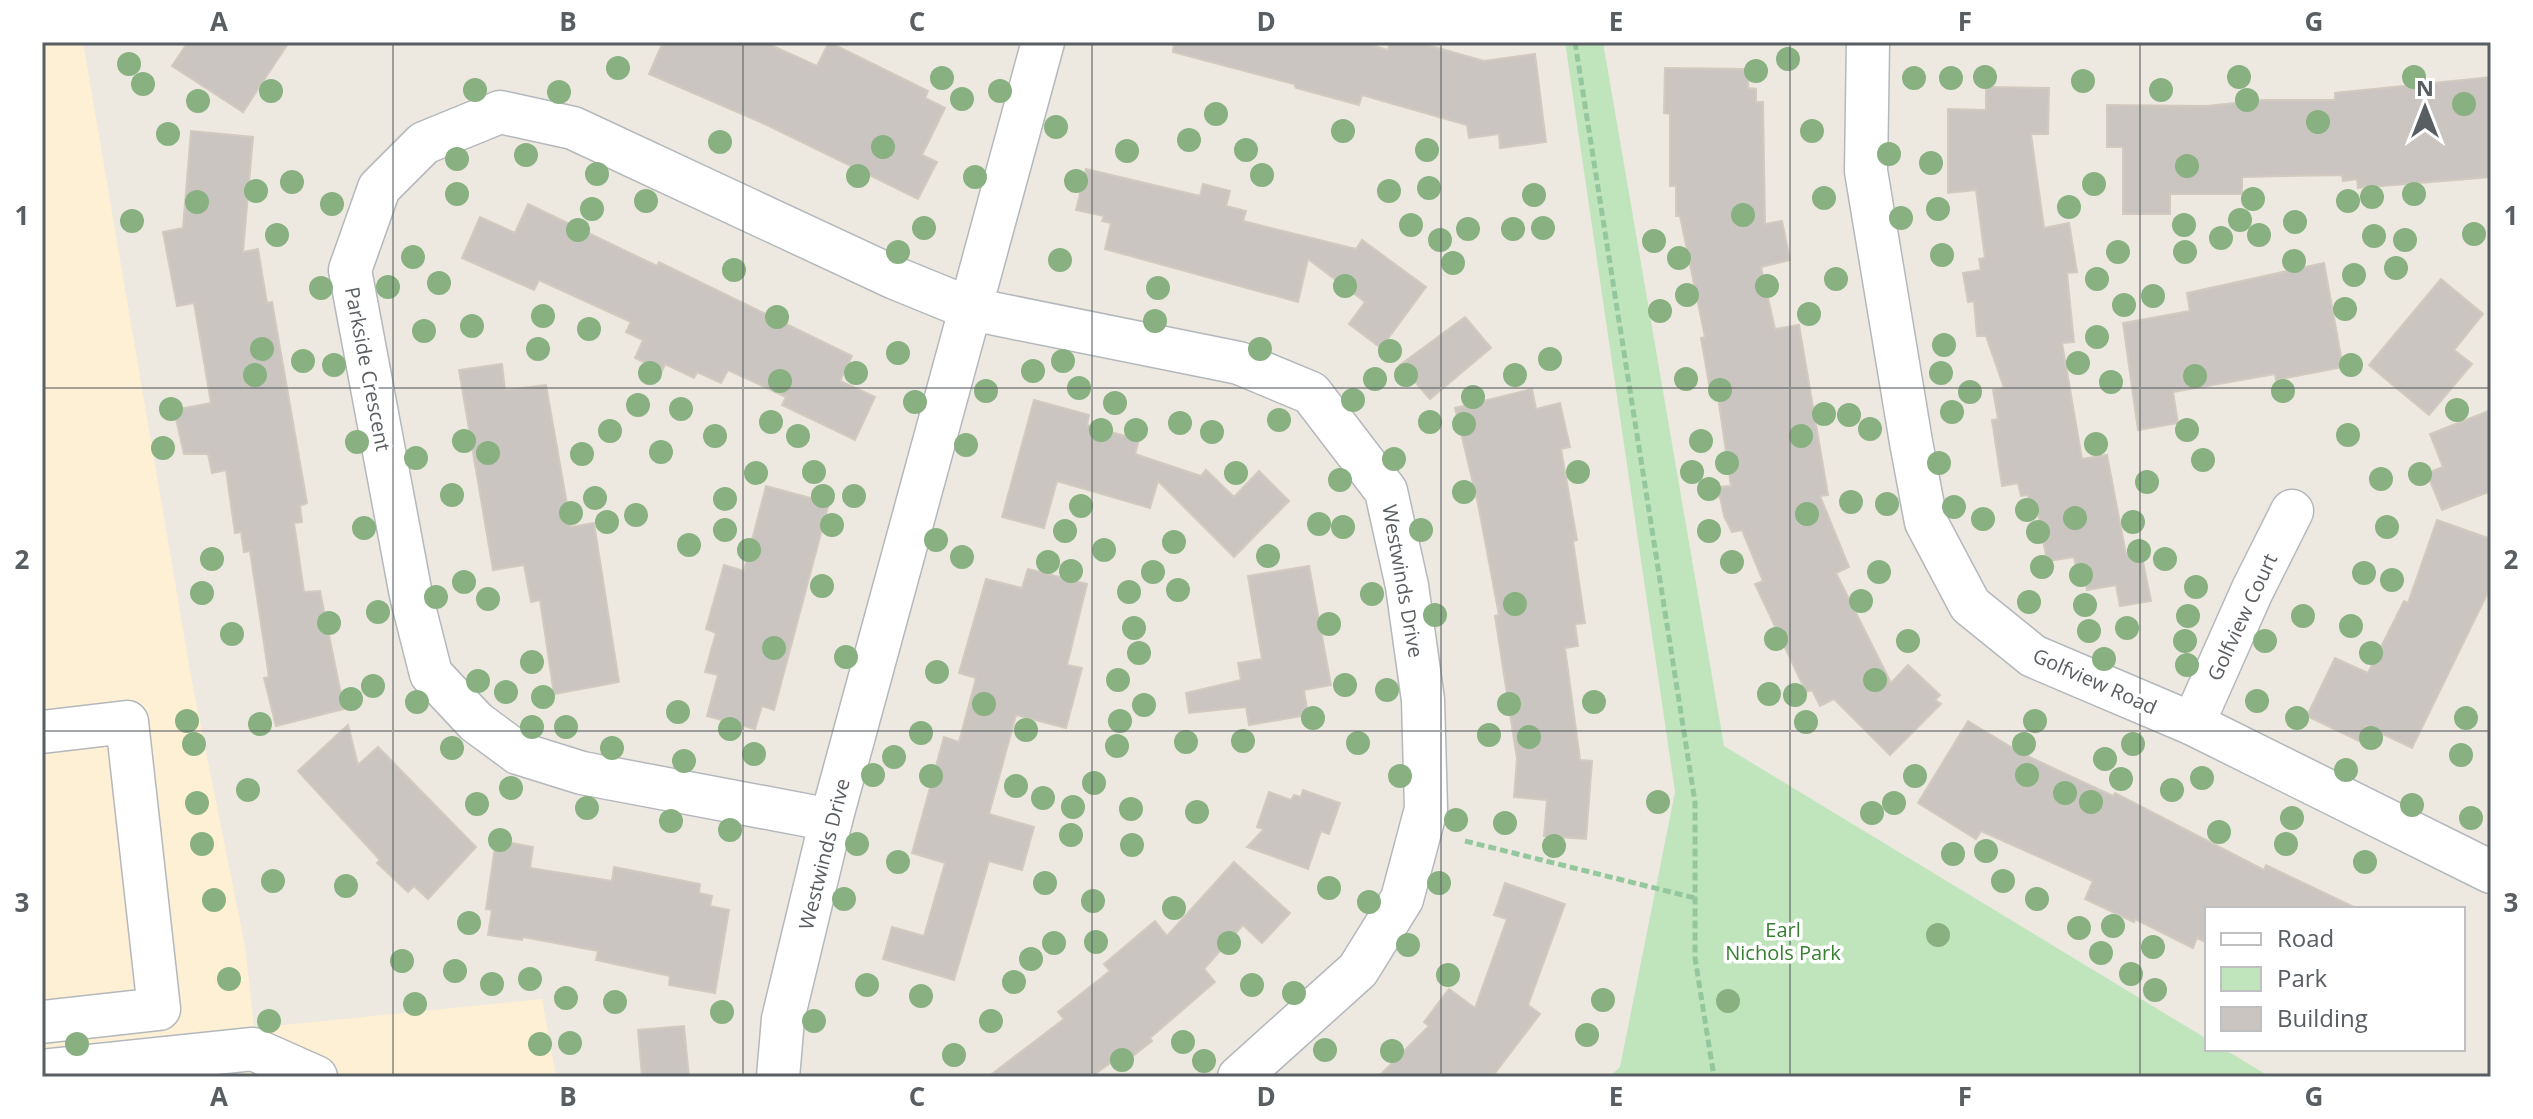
<svg xmlns="http://www.w3.org/2000/svg" width="2533" height="1119" font-family="'Open Sans',sans-serif">
<style>
.commercial{fill:#fef0d4}
.green{fill:#c0e5bc}
.building{fill:#cac5c0;stroke:#d2cabf;stroke-width:2}
.lines{fill:none;stroke-linecap:round;stroke-linejoin:round}
.minor-casing{stroke:#b4b8bc;stroke-width:45}
.path{stroke:#95c79e;stroke-width:5;stroke-dasharray:8 4;stroke-linecap:butt}
.minor{stroke:#fff;stroke-width:42}
.tree{fill:#88b080}
.grid{fill:none;stroke:#595e62;stroke-width:2;stroke-opacity:0.55}
.labels{text-anchor:middle;dominant-baseline:central;stroke-width:7;stroke-linejoin:round;paint-order:stroke}
.street-label{font-size:20px;fill:#595e62;stroke:#fff}
.park-label{font-size:20px;fill:#368131;stroke:#fff}
.neatline{fill:none;stroke:#595e62;stroke-width:3}
.grid-label{font-size:26px;text-anchor:middle;font-weight:bold;fill:#595e62}
</style>
<rect width="100%" height="100%" fill="#ede9e1"/>
<polygon class="commercial" points="42,42 83,42 192,682 245,946 254,1028 542,999 556,1077 42,1077"/>
<polygon class="green" points="1565,42 1603,42 1724,746 2207,1039 2207,1049 2224,1049 2270,1077 1609,1077 1620,1067 1675,792"/>
<g class="building">
<polygon points="188,42 289,42 243,112 172,66"/>
<polygon points="663,42 764,42 817,66 829,42 928,91 925,98 945,108 922,155 937,162 918,199 767,125 649,74"/>
<polygon points="1174,42 1359,42 1388,50 1390,42 1417,42 1484,61 1535,54 1546,142 1500,148 1499,134 1469,138 1467,125 1362,95 1359,105 1296,88 1294,84 1173,52"/>
<polygon points="1665,68 1749,69 1748,88 1756,89 1756,102 1763,102 1765,224 1782,221 1790,260 1761,267 1775,329 1799,325 1828,495 1820,496 1849,567 1836,573 1891,683 1908,665 1940,695 1935,700 1941,704 1890,755 1834,699 1820,706 1812,690 1806,692 1755,584 1763,581 1742,530 1732,532 1724,516 1718,487 1731,486 1716,383 1709,384 1701,338 1705,337 1680,216 1676,216 1676,186 1670,186 1670,114 1664,113"/>
<polygon points="2491,77 2491,177 2358,188 2357,179 2343,181 2342,175 2242,177 2242,194 2170,194 2170,214 2123,214 2123,147 2107,147 2107,105 2207,106 2262,100 2335,100 2335,93"/>
<polygon points="1986,87 2049,88 2048,134 2031,134 2044,228 2069,223 2077,272 2067,273 2074,342 2062,343 2082,459 2107,455 2126,554 2141,552 2151,601 2120,606 2116,585 2087,590 2083,565 2076,567 2074,557 2047,561 2038,513 2031,514 2028,495 2021,496 2018,483 2002,486 1992,420 1998,419 1993,390 2004,388 1986,336 1977,336 1974,301 1968,302 1963,273 1981,270 1979,259 1985,258 1976,190 1948,193 1948,109 1986,110"/>
<polygon points="191,131 253,137 243,252 258,249 267,303 272,302 307,503 300,506 302,522 294,523 304,592 320,591 344,709 276,726 264,678 269,677 250,551 244,552 241,532 235,533 226,470 212,473 208,454 184,454 174,410 211,403 194,303 177,306 163,232 183,228"/>
<polygon points="1086,169 1200,196 1203,184 1230,191 1226,206 1246,211 1243,221 1356,249 1362,240 1426,287 1381,348 1349,324 1365,302 1308,259 1298,302 1105,249 1111,223 1102,221 1104,216 1076,210"/>
<polygon points="528,204 657,266 659,262 852,356 840,381 875,397 855,440 782,405 786,397 728,370 721,383 697,372 694,378 665,364 662,371 635,358 643,340 626,332 631,322 539,280 534,290 462,258 480,217 515,233"/>
<polygon points="2324,263 2343,367 2276,380 2275,374 2173,392 2178,423 2138,430 2123,323 2190,311 2187,293"/>
<polygon points="2441,279 2483,314 2454,350 2472,364 2429,415 2369,365"/>
<polygon points="1465,317 1491,348 1430,399 1400,365"/>
<polygon points="502,364 505,390 546,385 571,527 594,523 619,682 554,694 540,600 531,602 524,565 493,570 459,370"/>
<polygon points="1532,389 1536,409 1560,403 1570,447 1561,449 1577,540 1573,541 1585,623 1575,624 1578,646 1565,648 1580,760 1592,761 1586,839 1544,836 1547,800 1514,797 1517,759 1495,616 1499,615 1478,504 1455,408"/>
<polygon points="1034,400 1089,415 1087,425 1139,440 1135,454 1201,476 1206,470 1234,497 1259,471 1289,501 1234,557 1158,481 1150,508 1057,481 1044,528 1002,517"/>
<polygon points="2491,410 2491,491 2442,510 2427,473 2443,467 2430,434"/>
<polygon points="766,486 829,503 774,710 762,706 755,729 707,716 718,675 705,672 716,633 706,629 724,565 744,571"/>
<polygon points="2437,520 2491,539 2491,586 2412,748 2366,726 2359,741 2307,716 2335,658 2368,673 2404,601 2408,603"/>
<polygon points="1309,566 1331,685 1304,690 1308,715 1249,725 1246,707 1189,713 1186,693 1241,680 1238,663 1262,659 1248,576"/>
<polygon points="1028,569 1087,584 1067,665 1082,668 1066,728 1016,715 989,814 1034,827 1022,870 989,861 954,980 883,959 892,927 924,936 945,863 912,853 944,737 959,742 976,678 959,673 986,579 1022,588"/>
<polygon points="1968,721 2021,753 2113,796 2115,793 2264,870 2266,865 2358,909 2207,909 2207,943 2197,938 2193,948 2135,919 2134,922 2085,899 2093,881 1981,831 1976,839 1918,803"/>
<polygon points="348,725 358,765 378,747 476,847 428,899 414,886 408,892 377,863 380,860 298,771"/>
<polygon points="1303,790 1340,803 1329,834 1321,831 1308,869 1247,847 1264,829 1257,827 1269,792 1291,800 1294,795 1301,797"/>
<polygon points="496,840 533,847 530,868 612,881 614,867 700,884 699,893 712,896 710,906 729,910 715,993 669,985 670,976 596,960 598,951 523,937 522,940 488,935 492,910 486,909"/>
<polygon points="1234,862 1290,913 1262,943 1243,925 1204,969 1215,982 1150,1038 1152,1041 1125,1062 1120,1056 1091,1077 988,1077 1064,1019 1058,1012 1110,971 1104,964 1155,921 1167,936"/>
<polygon points="1505,883 1565,904 1528,1005 1540,1014 1492,1077 1378,1077 1429,1026 1424,1022 1449,989 1475,1008 1507,919 1494,915"/>
<polygon points="684,1026 689,1077 642,1077 638,1030"/>
</g>
<g class="lines">
<g class="minor-casing">
<g id="minor">
<polyline points="1868,42 1866,171 1911,442 1926,522 1970,605 2033,656 2193,724 2491,872"/>
<polyline points="2193,724 2252,591 2292,511"/>
<polyline points="42,732 127,722 159,1009 42,1022"/>
<polyline points="831,820 582,773 518,753 476,722 431,674 411,595 350,270 379,188 424,143 500,112 573,128 895,278 971,309 1239,363 1311,393 1386,491 1407,586 1423,700 1426,809 1402,899 1358,970 1239,1077"/>
<polyline points="42,1071 253,1049 316,1077"/>
<polyline points="778,1077 783,1019 831,820 1043,42"/>
</g>
</g>
<g class="path">
<polyline points="1575,42 1695,802 1695,958 1714,1077"/>
<polyline points="1465,841 1695,898"/>
</g>
<use href="#minor" class="minor"/>
</g>
<g class="tree">
<circle cx="1788" cy="59" r="12"/>
<circle cx="129" cy="64" r="12"/>
<circle cx="618" cy="68" r="12"/>
<circle cx="1756" cy="71" r="12"/>
<circle cx="1985" cy="77" r="12"/>
<circle cx="2239" cy="77" r="12"/>
<circle cx="2414" cy="77" r="12"/>
<circle cx="942" cy="78" r="12"/>
<circle cx="1914" cy="78" r="12"/>
<circle cx="1951" cy="78" r="12"/>
<circle cx="2083" cy="81" r="12"/>
<circle cx="143" cy="84" r="12"/>
<circle cx="475" cy="90" r="12"/>
<circle cx="2161" cy="90" r="12"/>
<circle cx="271" cy="91" r="12"/>
<circle cx="1000" cy="91" r="12"/>
<circle cx="559" cy="92" r="12"/>
<circle cx="962" cy="99" r="12"/>
<circle cx="2247" cy="100" r="12"/>
<circle cx="198" cy="101" r="12"/>
<circle cx="2464" cy="104" r="12"/>
<circle cx="1216" cy="114" r="12"/>
<circle cx="2318" cy="122" r="12"/>
<circle cx="1056" cy="127" r="12"/>
<circle cx="1343" cy="131" r="12"/>
<circle cx="1812" cy="131" r="12"/>
<circle cx="168" cy="134" r="12"/>
<circle cx="1189" cy="140" r="12"/>
<circle cx="720" cy="142" r="12"/>
<circle cx="883" cy="147" r="12"/>
<circle cx="1246" cy="150" r="12"/>
<circle cx="1427" cy="150" r="12"/>
<circle cx="1127" cy="151" r="12"/>
<circle cx="1889" cy="154" r="12"/>
<circle cx="526" cy="155" r="12"/>
<circle cx="457" cy="159" r="12"/>
<circle cx="1931" cy="163" r="12"/>
<circle cx="2187" cy="166" r="12"/>
<circle cx="597" cy="174" r="12"/>
<circle cx="1262" cy="175" r="12"/>
<circle cx="858" cy="176" r="12"/>
<circle cx="975" cy="177" r="12"/>
<circle cx="1076" cy="181" r="12"/>
<circle cx="292" cy="182" r="12"/>
<circle cx="2094" cy="184" r="12"/>
<circle cx="1429" cy="188" r="12"/>
<circle cx="256" cy="191" r="12"/>
<circle cx="1389" cy="191" r="12"/>
<circle cx="457" cy="194" r="12"/>
<circle cx="2414" cy="194" r="12"/>
<circle cx="1534" cy="195" r="12"/>
<circle cx="2372" cy="197" r="12"/>
<circle cx="1824" cy="198" r="12"/>
<circle cx="2253" cy="199" r="12"/>
<circle cx="646" cy="201" r="12"/>
<circle cx="2348" cy="201" r="12"/>
<circle cx="197" cy="202" r="12"/>
<circle cx="332" cy="204" r="12"/>
<circle cx="2069" cy="207" r="12"/>
<circle cx="592" cy="209" r="12"/>
<circle cx="1938" cy="209" r="12"/>
<circle cx="1743" cy="215" r="12"/>
<circle cx="1901" cy="218" r="12"/>
<circle cx="2240" cy="220" r="12"/>
<circle cx="132" cy="221" r="12"/>
<circle cx="2295" cy="222" r="12"/>
<circle cx="1411" cy="225" r="12"/>
<circle cx="2184" cy="225" r="12"/>
<circle cx="924" cy="228" r="12"/>
<circle cx="1543" cy="228" r="12"/>
<circle cx="1468" cy="229" r="12"/>
<circle cx="1513" cy="229" r="12"/>
<circle cx="578" cy="230" r="12"/>
<circle cx="2474" cy="234" r="12"/>
<circle cx="277" cy="235" r="12"/>
<circle cx="2259" cy="235" r="12"/>
<circle cx="2374" cy="236" r="12"/>
<circle cx="2221" cy="238" r="12"/>
<circle cx="1440" cy="240" r="12"/>
<circle cx="2405" cy="240" r="12"/>
<circle cx="1654" cy="241" r="12"/>
<circle cx="898" cy="252" r="12"/>
<circle cx="2118" cy="252" r="12"/>
<circle cx="2185" cy="252" r="12"/>
<circle cx="1942" cy="255" r="12"/>
<circle cx="413" cy="257" r="12"/>
<circle cx="1679" cy="258" r="12"/>
<circle cx="1060" cy="260" r="12"/>
<circle cx="2294" cy="261" r="12"/>
<circle cx="1453" cy="263" r="12"/>
<circle cx="2396" cy="268" r="12"/>
<circle cx="734" cy="270" r="12"/>
<circle cx="2354" cy="275" r="12"/>
<circle cx="1836" cy="279" r="12"/>
<circle cx="2097" cy="279" r="12"/>
<circle cx="439" cy="283" r="12"/>
<circle cx="1345" cy="286" r="12"/>
<circle cx="1767" cy="286" r="12"/>
<circle cx="388" cy="287" r="12"/>
<circle cx="321" cy="288" r="12"/>
<circle cx="1158" cy="288" r="12"/>
<circle cx="1687" cy="295" r="12"/>
<circle cx="2153" cy="296" r="12"/>
<circle cx="2124" cy="305" r="12"/>
<circle cx="2345" cy="309" r="12"/>
<circle cx="1660" cy="311" r="12"/>
<circle cx="1809" cy="314" r="12"/>
<circle cx="543" cy="316" r="12"/>
<circle cx="777" cy="317" r="12"/>
<circle cx="1155" cy="321" r="12"/>
<circle cx="472" cy="326" r="12"/>
<circle cx="589" cy="329" r="12"/>
<circle cx="424" cy="331" r="12"/>
<circle cx="2097" cy="337" r="12"/>
<circle cx="1944" cy="345" r="12"/>
<circle cx="262" cy="349" r="12"/>
<circle cx="538" cy="349" r="12"/>
<circle cx="1260" cy="349" r="12"/>
<circle cx="1390" cy="351" r="12"/>
<circle cx="898" cy="353" r="12"/>
<circle cx="1550" cy="359" r="12"/>
<circle cx="303" cy="361" r="12"/>
<circle cx="1063" cy="361" r="12"/>
<circle cx="2078" cy="363" r="12"/>
<circle cx="334" cy="365" r="12"/>
<circle cx="2351" cy="365" r="12"/>
<circle cx="1033" cy="371" r="12"/>
<circle cx="650" cy="373" r="12"/>
<circle cx="856" cy="373" r="12"/>
<circle cx="1941" cy="373" r="12"/>
<circle cx="255" cy="375" r="12"/>
<circle cx="1406" cy="375" r="12"/>
<circle cx="1515" cy="375" r="12"/>
<circle cx="2195" cy="376" r="12"/>
<circle cx="1375" cy="379" r="12"/>
<circle cx="1686" cy="379" r="12"/>
<circle cx="780" cy="381" r="12"/>
<circle cx="2111" cy="382" r="12"/>
<circle cx="1079" cy="388" r="12"/>
<circle cx="1720" cy="390" r="12"/>
<circle cx="986" cy="391" r="12"/>
<circle cx="2283" cy="391" r="12"/>
<circle cx="1970" cy="392" r="12"/>
<circle cx="1473" cy="397" r="12"/>
<circle cx="1353" cy="400" r="12"/>
<circle cx="915" cy="402" r="12"/>
<circle cx="1115" cy="403" r="12"/>
<circle cx="638" cy="405" r="12"/>
<circle cx="171" cy="409" r="12"/>
<circle cx="681" cy="409" r="12"/>
<circle cx="2457" cy="410" r="12"/>
<circle cx="1952" cy="412" r="12"/>
<circle cx="1824" cy="414" r="12"/>
<circle cx="1849" cy="415" r="12"/>
<circle cx="1279" cy="420" r="12"/>
<circle cx="771" cy="422" r="12"/>
<circle cx="1430" cy="422" r="12"/>
<circle cx="1180" cy="423" r="12"/>
<circle cx="1464" cy="424" r="12"/>
<circle cx="1870" cy="429" r="12"/>
<circle cx="1101" cy="430" r="12"/>
<circle cx="1136" cy="430" r="12"/>
<circle cx="2187" cy="430" r="12"/>
<circle cx="610" cy="431" r="12"/>
<circle cx="1212" cy="432" r="12"/>
<circle cx="2348" cy="435" r="12"/>
<circle cx="715" cy="436" r="12"/>
<circle cx="798" cy="436" r="12"/>
<circle cx="1801" cy="436" r="12"/>
<circle cx="464" cy="441" r="12"/>
<circle cx="1701" cy="441" r="12"/>
<circle cx="357" cy="442" r="12"/>
<circle cx="2096" cy="444" r="12"/>
<circle cx="966" cy="445" r="12"/>
<circle cx="163" cy="448" r="12"/>
<circle cx="661" cy="452" r="12"/>
<circle cx="488" cy="453" r="12"/>
<circle cx="582" cy="454" r="12"/>
<circle cx="416" cy="458" r="12"/>
<circle cx="1394" cy="459" r="12"/>
<circle cx="2203" cy="460" r="12"/>
<circle cx="1727" cy="463" r="12"/>
<circle cx="1939" cy="463" r="12"/>
<circle cx="814" cy="472" r="12"/>
<circle cx="1578" cy="472" r="12"/>
<circle cx="1692" cy="472" r="12"/>
<circle cx="756" cy="473" r="12"/>
<circle cx="1236" cy="473" r="12"/>
<circle cx="2420" cy="474" r="12"/>
<circle cx="2381" cy="479" r="12"/>
<circle cx="1340" cy="480" r="12"/>
<circle cx="2147" cy="482" r="12"/>
<circle cx="1709" cy="489" r="12"/>
<circle cx="1464" cy="492" r="12"/>
<circle cx="452" cy="495" r="12"/>
<circle cx="823" cy="496" r="12"/>
<circle cx="854" cy="496" r="12"/>
<circle cx="595" cy="498" r="12"/>
<circle cx="725" cy="499" r="12"/>
<circle cx="1851" cy="502" r="12"/>
<circle cx="1887" cy="504" r="12"/>
<circle cx="1081" cy="506" r="12"/>
<circle cx="1954" cy="507" r="12"/>
<circle cx="2027" cy="510" r="12"/>
<circle cx="571" cy="513" r="12"/>
<circle cx="1807" cy="514" r="12"/>
<circle cx="636" cy="515" r="12"/>
<circle cx="2075" cy="518" r="12"/>
<circle cx="1983" cy="519" r="12"/>
<circle cx="607" cy="522" r="12"/>
<circle cx="2133" cy="522" r="12"/>
<circle cx="1319" cy="524" r="12"/>
<circle cx="832" cy="525" r="12"/>
<circle cx="1343" cy="527" r="12"/>
<circle cx="2387" cy="527" r="12"/>
<circle cx="364" cy="528" r="12"/>
<circle cx="725" cy="530" r="12"/>
<circle cx="1421" cy="530" r="12"/>
<circle cx="1065" cy="531" r="12"/>
<circle cx="1709" cy="531" r="12"/>
<circle cx="2038" cy="532" r="12"/>
<circle cx="936" cy="540" r="12"/>
<circle cx="1174" cy="542" r="12"/>
<circle cx="689" cy="545" r="12"/>
<circle cx="749" cy="550" r="12"/>
<circle cx="1104" cy="550" r="12"/>
<circle cx="2139" cy="551" r="12"/>
<circle cx="1268" cy="556" r="12"/>
<circle cx="962" cy="557" r="12"/>
<circle cx="212" cy="559" r="12"/>
<circle cx="2165" cy="559" r="12"/>
<circle cx="1048" cy="562" r="12"/>
<circle cx="1732" cy="562" r="12"/>
<circle cx="2042" cy="567" r="12"/>
<circle cx="1071" cy="571" r="12"/>
<circle cx="1153" cy="572" r="12"/>
<circle cx="1879" cy="572" r="12"/>
<circle cx="2364" cy="573" r="12"/>
<circle cx="2081" cy="575" r="12"/>
<circle cx="2392" cy="580" r="12"/>
<circle cx="464" cy="582" r="12"/>
<circle cx="822" cy="586" r="12"/>
<circle cx="2196" cy="587" r="12"/>
<circle cx="1178" cy="590" r="12"/>
<circle cx="1129" cy="592" r="12"/>
<circle cx="202" cy="593" r="12"/>
<circle cx="1372" cy="594" r="12"/>
<circle cx="436" cy="597" r="12"/>
<circle cx="488" cy="599" r="12"/>
<circle cx="1861" cy="601" r="12"/>
<circle cx="2029" cy="602" r="12"/>
<circle cx="1515" cy="604" r="12"/>
<circle cx="2085" cy="605" r="12"/>
<circle cx="378" cy="612" r="12"/>
<circle cx="1435" cy="615" r="12"/>
<circle cx="2188" cy="616" r="12"/>
<circle cx="2303" cy="616" r="12"/>
<circle cx="329" cy="623" r="12"/>
<circle cx="1329" cy="624" r="12"/>
<circle cx="2351" cy="626" r="12"/>
<circle cx="1134" cy="628" r="12"/>
<circle cx="2127" cy="628" r="12"/>
<circle cx="2089" cy="631" r="12"/>
<circle cx="232" cy="634" r="12"/>
<circle cx="1776" cy="639" r="12"/>
<circle cx="1908" cy="641" r="12"/>
<circle cx="2185" cy="641" r="12"/>
<circle cx="2265" cy="641" r="12"/>
<circle cx="774" cy="648" r="12"/>
<circle cx="1139" cy="653" r="12"/>
<circle cx="2371" cy="653" r="12"/>
<circle cx="846" cy="657" r="12"/>
<circle cx="2104" cy="659" r="12"/>
<circle cx="532" cy="662" r="12"/>
<circle cx="2187" cy="665" r="12"/>
<circle cx="937" cy="672" r="12"/>
<circle cx="1118" cy="680" r="12"/>
<circle cx="1875" cy="680" r="12"/>
<circle cx="478" cy="681" r="12"/>
<circle cx="1345" cy="685" r="12"/>
<circle cx="373" cy="686" r="12"/>
<circle cx="1387" cy="690" r="12"/>
<circle cx="506" cy="692" r="12"/>
<circle cx="1769" cy="694" r="12"/>
<circle cx="1795" cy="695" r="12"/>
<circle cx="543" cy="697" r="12"/>
<circle cx="351" cy="699" r="12"/>
<circle cx="2257" cy="701" r="12"/>
<circle cx="417" cy="702" r="12"/>
<circle cx="1594" cy="702" r="12"/>
<circle cx="984" cy="704" r="12"/>
<circle cx="1509" cy="704" r="12"/>
<circle cx="1144" cy="705" r="12"/>
<circle cx="678" cy="712" r="12"/>
<circle cx="1313" cy="718" r="12"/>
<circle cx="2297" cy="718" r="12"/>
<circle cx="2466" cy="718" r="12"/>
<circle cx="187" cy="721" r="12"/>
<circle cx="1120" cy="721" r="12"/>
<circle cx="2035" cy="721" r="12"/>
<circle cx="1806" cy="722" r="12"/>
<circle cx="260" cy="724" r="12"/>
<circle cx="532" cy="727" r="12"/>
<circle cx="566" cy="727" r="12"/>
<circle cx="730" cy="729" r="12"/>
<circle cx="1026" cy="730" r="12"/>
<circle cx="921" cy="733" r="12"/>
<circle cx="1489" cy="735" r="12"/>
<circle cx="1529" cy="737" r="12"/>
<circle cx="2371" cy="738" r="12"/>
<circle cx="1243" cy="741" r="12"/>
<circle cx="1186" cy="742" r="12"/>
<circle cx="1358" cy="743" r="12"/>
<circle cx="194" cy="744" r="12"/>
<circle cx="2024" cy="744" r="12"/>
<circle cx="2133" cy="744" r="12"/>
<circle cx="1117" cy="746" r="12"/>
<circle cx="452" cy="748" r="12"/>
<circle cx="612" cy="748" r="12"/>
<circle cx="754" cy="754" r="12"/>
<circle cx="2461" cy="755" r="12"/>
<circle cx="894" cy="757" r="12"/>
<circle cx="2105" cy="759" r="12"/>
<circle cx="684" cy="761" r="12"/>
<circle cx="2346" cy="770" r="12"/>
<circle cx="873" cy="775" r="12"/>
<circle cx="2027" cy="775" r="12"/>
<circle cx="931" cy="776" r="12"/>
<circle cx="1400" cy="776" r="12"/>
<circle cx="1915" cy="776" r="12"/>
<circle cx="2202" cy="778" r="12"/>
<circle cx="2121" cy="779" r="12"/>
<circle cx="1094" cy="783" r="12"/>
<circle cx="1016" cy="786" r="12"/>
<circle cx="511" cy="788" r="12"/>
<circle cx="248" cy="790" r="12"/>
<circle cx="2172" cy="790" r="12"/>
<circle cx="2065" cy="793" r="12"/>
<circle cx="1043" cy="798" r="12"/>
<circle cx="1658" cy="802" r="12"/>
<circle cx="2091" cy="802" r="12"/>
<circle cx="197" cy="803" r="12"/>
<circle cx="1894" cy="803" r="12"/>
<circle cx="477" cy="804" r="12"/>
<circle cx="2412" cy="805" r="12"/>
<circle cx="1073" cy="807" r="12"/>
<circle cx="587" cy="808" r="12"/>
<circle cx="1131" cy="809" r="12"/>
<circle cx="1197" cy="812" r="12"/>
<circle cx="1872" cy="813" r="12"/>
<circle cx="2292" cy="818" r="12"/>
<circle cx="2471" cy="818" r="12"/>
<circle cx="1456" cy="820" r="12"/>
<circle cx="671" cy="821" r="12"/>
<circle cx="1505" cy="823" r="12"/>
<circle cx="730" cy="830" r="12"/>
<circle cx="2219" cy="832" r="12"/>
<circle cx="1071" cy="835" r="12"/>
<circle cx="500" cy="840" r="12"/>
<circle cx="202" cy="844" r="12"/>
<circle cx="857" cy="844" r="12"/>
<circle cx="2286" cy="844" r="12"/>
<circle cx="1132" cy="845" r="12"/>
<circle cx="1554" cy="846" r="12"/>
<circle cx="1986" cy="851" r="12"/>
<circle cx="1953" cy="854" r="12"/>
<circle cx="898" cy="862" r="12"/>
<circle cx="2365" cy="862" r="12"/>
<circle cx="273" cy="881" r="12"/>
<circle cx="2003" cy="881" r="12"/>
<circle cx="1045" cy="883" r="12"/>
<circle cx="1439" cy="883" r="12"/>
<circle cx="346" cy="886" r="12"/>
<circle cx="1329" cy="888" r="12"/>
<circle cx="844" cy="899" r="12"/>
<circle cx="2037" cy="899" r="12"/>
<circle cx="214" cy="900" r="12"/>
<circle cx="1093" cy="901" r="12"/>
<circle cx="1369" cy="902" r="12"/>
<circle cx="1174" cy="908" r="12"/>
<circle cx="469" cy="923" r="12"/>
<circle cx="2113" cy="926" r="12"/>
<circle cx="2079" cy="928" r="12"/>
<circle cx="1938" cy="935" r="12"/>
<circle cx="1096" cy="942" r="12"/>
<circle cx="1054" cy="943" r="12"/>
<circle cx="1229" cy="943" r="12"/>
<circle cx="1408" cy="945" r="12"/>
<circle cx="2153" cy="947" r="12"/>
<circle cx="2101" cy="953" r="12"/>
<circle cx="1031" cy="959" r="12"/>
<circle cx="402" cy="961" r="12"/>
<circle cx="455" cy="971" r="12"/>
<circle cx="2131" cy="974" r="12"/>
<circle cx="1448" cy="975" r="12"/>
<circle cx="229" cy="979" r="12"/>
<circle cx="530" cy="979" r="12"/>
<circle cx="1014" cy="982" r="12"/>
<circle cx="492" cy="984" r="12"/>
<circle cx="867" cy="985" r="12"/>
<circle cx="1252" cy="985" r="12"/>
<circle cx="2155" cy="990" r="12"/>
<circle cx="1294" cy="993" r="12"/>
<circle cx="921" cy="996" r="12"/>
<circle cx="566" cy="998" r="12"/>
<circle cx="1603" cy="1000" r="12"/>
<circle cx="1728" cy="1001" r="12"/>
<circle cx="615" cy="1002" r="12"/>
<circle cx="415" cy="1004" r="12"/>
<circle cx="722" cy="1012" r="12"/>
<circle cx="269" cy="1021" r="12"/>
<circle cx="814" cy="1021" r="12"/>
<circle cx="991" cy="1021" r="12"/>
<circle cx="1587" cy="1035" r="12"/>
<circle cx="1183" cy="1042" r="12"/>
<circle cx="570" cy="1043" r="12"/>
<circle cx="77" cy="1044" r="12"/>
<circle cx="540" cy="1044" r="12"/>
<circle cx="1325" cy="1050" r="12"/>
<circle cx="1392" cy="1051" r="12"/>
<circle cx="954" cy="1055" r="12"/>
<circle cx="1122" cy="1060" r="12"/>
<circle cx="1204" cy="1061" r="12"/>
</g>
<path class="grid" d="M 393,42 L 393,1077M 743,42 L 743,1077M 1092,42 L 1092,1077M 1441,42 L 1441,1077M 1790,42 L 1790,1077M 2140,42 L 2140,1077M 42,388 L 2491,388M 42,731 L 2491,731"/>
<g class="labels">
<g class="street-label">
<text transform="translate(368 369) rotate(79)">Parkside Crescent</text>
<text transform="translate(1403 581) rotate(80)">Westwinds Drive</text>
<text transform="translate(2242 617) rotate(-65)">Golfview Court</text>
<text transform="translate(2095 681) rotate(24)">Golfview Road</text>
<text transform="translate(824 854) rotate(-76)">Westwinds Drive</text>
</g>
<g class="park-label">
<text x="1783" y="929">Earl<tspan x="1783" dy="23">Nichols Park</tspan></text>
</g>
</g>
<rect width="2533" height="1119" fill="none" stroke="#ffffff" stroke-width="88"/>
<rect x="2205" y="907" width="260" height="144" fill="#ffffff" stroke="#bdbfc0" stroke-width="2"/>
<rect x="2221" y="933" width="40" height="12" fill="#ffffff" stroke="#bdbfc0" stroke-width="2"/>
<text x="2277" y="947" font-size="24" fill="#595e62">Road</text>
<rect x="2221" y="967" width="40" height="24" fill="#c0e5bc" stroke="#bdbfc0" stroke-width="2"/>
<text x="2277" y="987" font-size="24" fill="#595e62">Park</text>
<rect x="2221" y="1007" width="40" height="24" fill="#cac5c0" stroke="#bdbfc0" stroke-width="2"/>
<text x="2277" y="1027" font-size="24" fill="#595e62">Building</text>
<g transform="translate(2425 108)" stroke="#ffffff" stroke-width="6" paint-order="stroke">
<path d="M0-6L14 30L0 20L-14 30Z" fill="#595e62"/>
<text y="-12" font-size="22" font-weight="bold" text-anchor="middle" fill="#595e62">N</text>
</g>
<rect x="44" y="44" width="2445" height="1031" class="neatline"/>
<g class="grid-label">
<text x="219" y="31">A</text>
<text x="568" y="31">B</text>
<text x="917" y="31">C</text>
<text x="1266" y="31">D</text>
<text x="1616" y="31">E</text>
<text x="1965" y="31">F</text>
<text x="2314" y="31">G</text>
<text x="22" y="225">1</text>
<text x="2511" y="225">1</text>
<text x="22" y="569">2</text>
<text x="2511" y="569">2</text>
<text x="22" y="912">3</text>
<text x="2511" y="912">3</text>
<text x="219" y="1106">A</text>
<text x="568" y="1106">B</text>
<text x="917" y="1106">C</text>
<text x="1266" y="1106">D</text>
<text x="1616" y="1106">E</text>
<text x="1965" y="1106">F</text>
<text x="2314" y="1106">G</text>
</g>
</svg>
